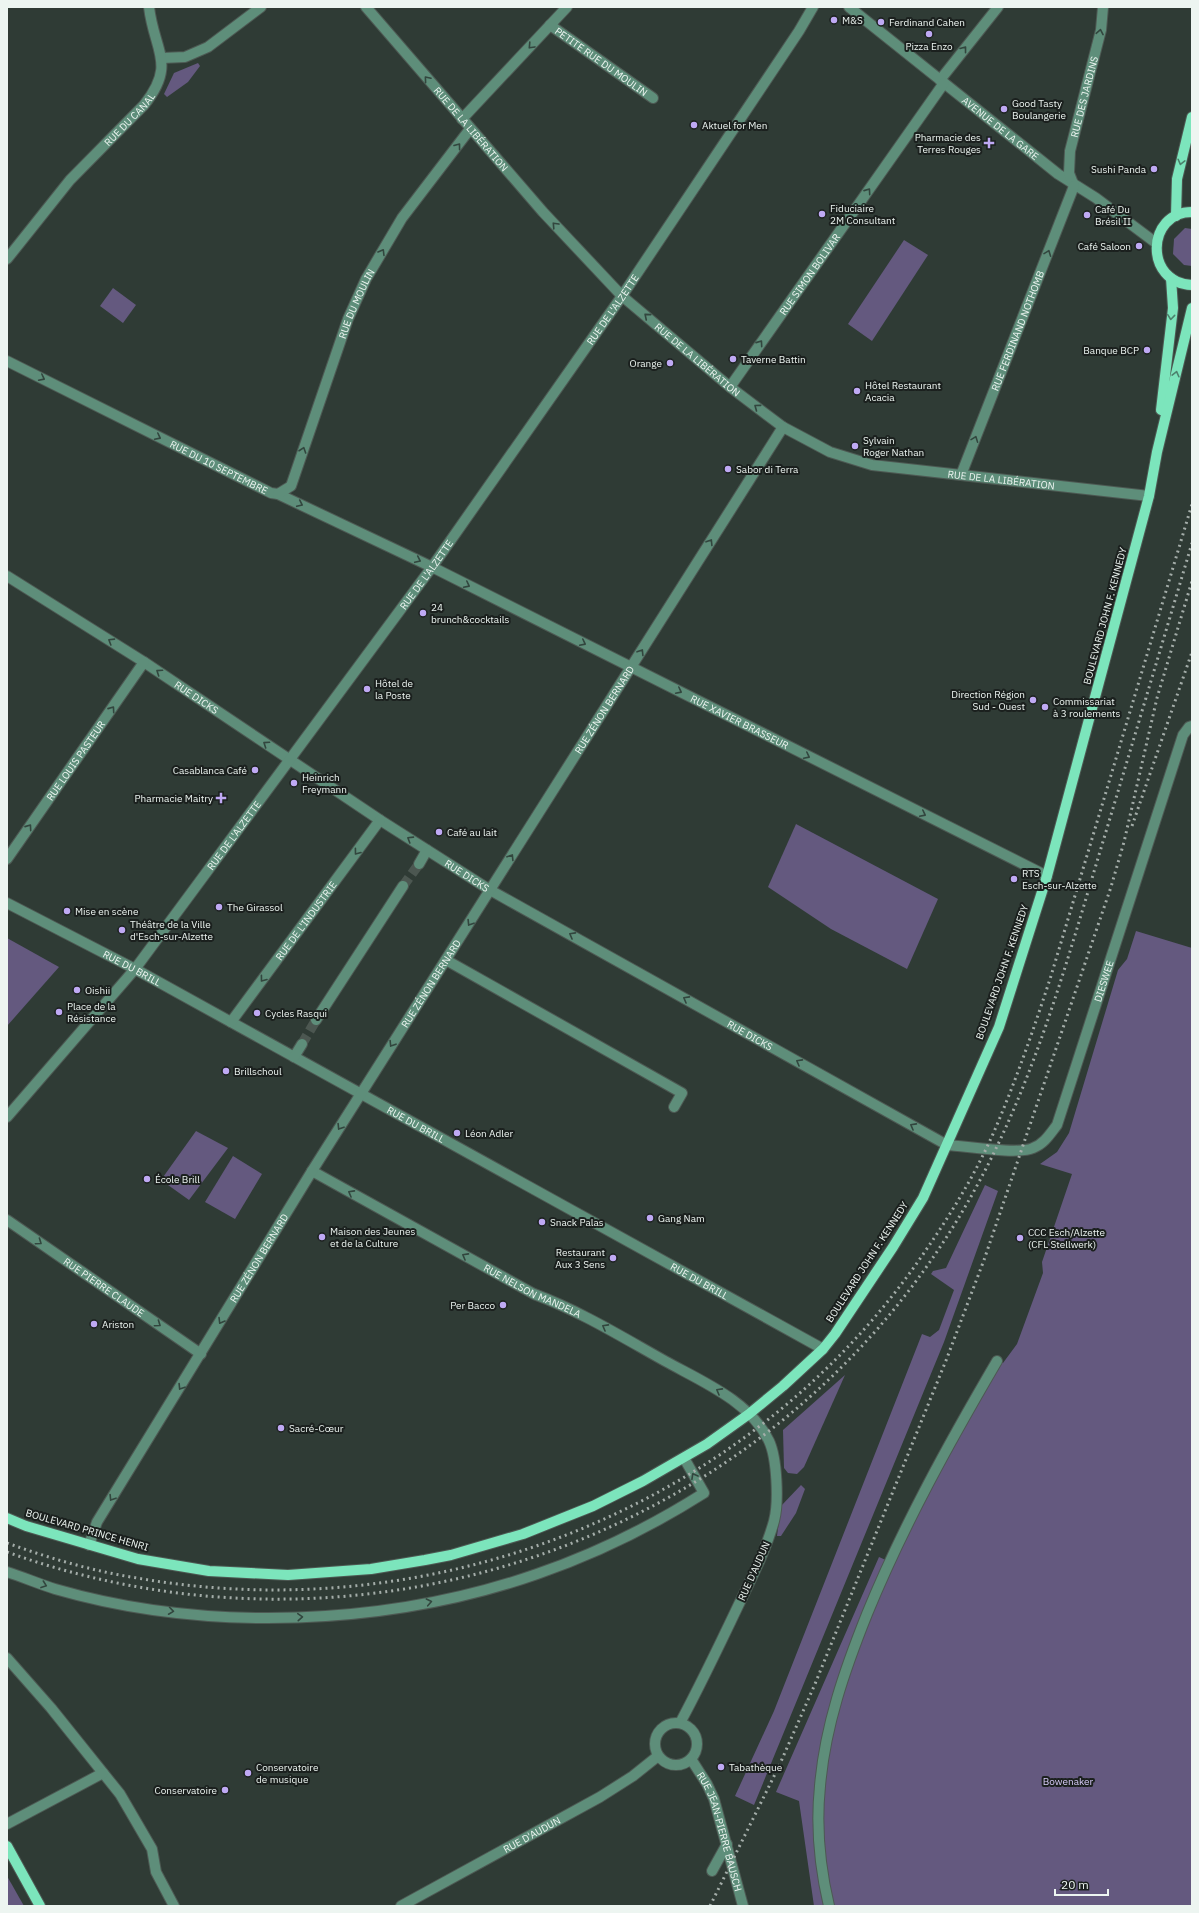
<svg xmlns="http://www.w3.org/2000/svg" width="1199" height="1913" font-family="'IBM Plex Sans',sans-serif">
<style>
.green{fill:#64597f}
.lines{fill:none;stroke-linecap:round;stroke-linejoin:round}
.minor-tunnel{stroke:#4c5751;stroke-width:10;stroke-dasharray:10 5;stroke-linecap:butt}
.minor-casing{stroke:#4d5953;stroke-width:12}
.major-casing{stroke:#4d5953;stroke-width:12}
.minor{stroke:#5e8e7a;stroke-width:10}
.major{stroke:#7ce5bc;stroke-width:10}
.rail{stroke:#a4ada9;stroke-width:3;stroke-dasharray:2 4;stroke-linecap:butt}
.oneway{stroke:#32463e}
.oneway2{stroke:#4c826d}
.poi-dot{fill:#bfa9f4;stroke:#1b201e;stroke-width:1.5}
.labels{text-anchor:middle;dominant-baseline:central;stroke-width:4;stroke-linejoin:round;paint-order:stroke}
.poi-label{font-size:10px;fill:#edf5f1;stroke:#1b201e;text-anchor:start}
.street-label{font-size:10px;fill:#edf5f1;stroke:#1b201e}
.park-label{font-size:10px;fill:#d7cbf8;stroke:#1b201e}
</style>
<rect width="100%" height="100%" fill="#2f3b35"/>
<g class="green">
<polygon points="198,63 200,66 188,82 167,97 164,94 174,73"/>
<polygon points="1185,228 1192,229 1192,266 1184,265 1173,254 1174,239"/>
<polygon points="904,240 928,255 872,341 848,324"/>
<polygon points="113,288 136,305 123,323 100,306"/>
<polygon points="796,824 938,899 907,969 831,929 768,887"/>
<polygon points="1136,931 1192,948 1192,1906 814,1906 799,1801 776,1792 879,1557 888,1561 997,1361 1003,1363 1017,1344 1043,1273 1042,1262 1072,1174 1040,1164 1057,1152 1069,1133 1118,970 1127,959"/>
<polygon points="7,938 59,967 7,1026"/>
<polygon points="196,1131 228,1148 189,1200 161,1180"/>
<polygon points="233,1156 262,1174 235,1219 205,1202"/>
<polygon points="985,1185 998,1191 944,1342 754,1805 735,1796 774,1711 922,1334 930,1337 939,1330 954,1290 931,1274 933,1271 946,1268"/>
<polygon points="845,1375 804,1467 797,1474 788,1473 784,1468 783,1430"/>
<polygon points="801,1485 805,1489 796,1513 781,1536 777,1536 781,1506"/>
<polygon points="7,1876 24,1906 7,1906"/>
</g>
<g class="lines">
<g class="minor-tunnel">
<polyline points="403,886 419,864"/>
<polyline points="302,1044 316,1020"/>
</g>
<g class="minor-casing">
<g id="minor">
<path id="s1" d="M 366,7 L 543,212 L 622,296 L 730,387 L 783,427 L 830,452 L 872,465 L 1149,496"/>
<path id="s2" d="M 849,7 L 1058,174 L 1096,198 L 1156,243"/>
<path id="s3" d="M 550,25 L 653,98"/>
<polyline points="162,58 185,57 208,47 261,7"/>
<polyline points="940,80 998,7"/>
<polyline points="462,119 567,7"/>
<path id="s4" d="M 1074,186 L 1069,173 L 1070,151 L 1101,30 L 1103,7"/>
<path id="s5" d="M 7,259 L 70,180 L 144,105 C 177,64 154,51 149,7"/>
<path id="s6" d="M 7,361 L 271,493 L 278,494 L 432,567 L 1047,876"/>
<path id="s7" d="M 730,387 L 944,83"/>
<path id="s8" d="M 961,475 L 1074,186"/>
<path id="s9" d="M 278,494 L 291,486 L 348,319 L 366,279 L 402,218 L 470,129"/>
<path id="s10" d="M 7,576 L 144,662 L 380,820 L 490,890 L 947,1145 C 966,1146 1018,1155 1033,1148 C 1044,1144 1050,1134 1057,1125 L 1183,735 L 1189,727 L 1192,726"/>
<path id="s11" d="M 7,859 L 144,662"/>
<polyline points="419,864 427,850"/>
<path id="s12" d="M 7,903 L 135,969 L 823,1349"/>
<polyline points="446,960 682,1093 674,1107"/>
<polyline points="316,1020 403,886"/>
<path id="s13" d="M 231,1022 L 380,820"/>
<polyline points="294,1057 302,1044"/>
<path id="s14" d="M 7,1117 L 135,969 L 432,567 L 622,296 L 799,31 L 813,7"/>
<path id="s15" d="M 312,1171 L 534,1294 C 580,1311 622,1337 665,1361 C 701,1381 750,1401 769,1441 C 777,1458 779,1502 774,1521 C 766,1550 752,1577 739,1604 C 720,1644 701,1684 680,1723"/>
<path id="s16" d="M 7,1220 L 201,1354"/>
<path id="s17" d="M 89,1545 L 97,1522 L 312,1171 L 783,427"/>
<path d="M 7,1572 C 23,1577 39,1584 55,1589 C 207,1633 388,1626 537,1574 C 595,1554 652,1526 704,1493 L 684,1458"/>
<polyline points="7,1658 51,1708 120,1794 152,1849 156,1872 174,1906"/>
<circle cx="676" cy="1744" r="21"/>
<path id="s18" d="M 691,1759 L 707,1784 L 714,1799 L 743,1906"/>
<polyline points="7,1824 103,1773"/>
<polyline points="712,1871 727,1844"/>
<path id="s19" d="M 401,1906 L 600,1797 L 633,1776 L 658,1756"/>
<path d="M 829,1906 C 820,1868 816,1825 820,1786 C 825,1726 845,1669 867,1614 C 903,1526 949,1443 997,1361"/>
</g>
</g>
<g class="major-casing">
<g id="major">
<path d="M 1192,212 C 1146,212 1144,283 1192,285"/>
<polyline points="1176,216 1177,179 1192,117"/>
<polyline points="1161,410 1173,308 1171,278"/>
<polyline points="7,1518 26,1526 138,1559 209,1571 288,1575 371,1569 425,1560 451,1555 523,1534 593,1506 643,1481 707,1444 749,1414 783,1386 823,1349 835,1334 893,1247 923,1198 999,1027 1047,876 1149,496 1157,452 1192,308"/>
<polyline points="7,1846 40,1906"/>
</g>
</g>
<use href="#minor" class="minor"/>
<use href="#major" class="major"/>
<g class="rail">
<polyline points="1132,826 1192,652"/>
<path d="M 7,1543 C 49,1558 92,1571 137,1578 C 439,1631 753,1505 926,1250 C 955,1208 982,1163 1001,1115 C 1020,1069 1036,1022 1051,976 L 1192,504"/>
<path d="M 7,1552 C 376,1685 795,1529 980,1180 C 1033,1081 1064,972 1096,865 C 1128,758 1160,651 1192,543"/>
<polyline points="710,1906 779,1766 815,1684 947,1358 984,1260 1111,887 1124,842 1157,698 1192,581"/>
</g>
</g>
<defs><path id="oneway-chevron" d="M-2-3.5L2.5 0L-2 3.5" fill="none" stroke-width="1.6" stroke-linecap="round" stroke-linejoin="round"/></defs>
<g class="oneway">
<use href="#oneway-chevron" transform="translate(1100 32) rotate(-79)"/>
<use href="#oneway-chevron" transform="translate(531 46) rotate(133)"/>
<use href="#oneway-chevron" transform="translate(964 49) rotate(-52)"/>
<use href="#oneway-chevron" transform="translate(427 79) rotate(-130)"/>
<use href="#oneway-chevron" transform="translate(458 146) rotate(-53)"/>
<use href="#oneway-chevron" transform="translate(868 191) rotate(-55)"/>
<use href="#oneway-chevron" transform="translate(555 225) rotate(-133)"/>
<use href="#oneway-chevron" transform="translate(382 252) rotate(-59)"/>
<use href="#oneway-chevron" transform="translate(1048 253) rotate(-69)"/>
<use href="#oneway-chevron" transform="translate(647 316) rotate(-140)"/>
<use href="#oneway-chevron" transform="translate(760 343) rotate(-55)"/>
<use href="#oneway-chevron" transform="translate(42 378) rotate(27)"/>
<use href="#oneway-chevron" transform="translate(757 407) rotate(-143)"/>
<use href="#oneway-chevron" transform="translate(158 437) rotate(27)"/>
<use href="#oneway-chevron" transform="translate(975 439) rotate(-69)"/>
<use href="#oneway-chevron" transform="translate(303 450) rotate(-71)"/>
<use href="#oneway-chevron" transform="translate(300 504) rotate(25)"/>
<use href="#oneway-chevron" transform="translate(710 542) rotate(-58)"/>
<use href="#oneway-chevron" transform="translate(418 560) rotate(25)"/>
<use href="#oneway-chevron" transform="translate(467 585) rotate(27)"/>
<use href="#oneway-chevron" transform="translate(111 641) rotate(-148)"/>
<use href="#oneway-chevron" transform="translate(583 643) rotate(27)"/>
<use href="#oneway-chevron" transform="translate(641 652) rotate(-58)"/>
<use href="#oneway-chevron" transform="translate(159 672) rotate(-146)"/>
<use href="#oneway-chevron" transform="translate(679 691) rotate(27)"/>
<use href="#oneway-chevron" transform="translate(112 709) rotate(-55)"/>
<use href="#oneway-chevron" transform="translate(266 744) rotate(-146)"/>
<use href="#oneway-chevron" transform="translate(807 756) rotate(27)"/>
<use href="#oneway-chevron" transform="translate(923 814) rotate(27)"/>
<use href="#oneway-chevron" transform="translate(29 827) rotate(-55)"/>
<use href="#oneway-chevron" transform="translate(410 839) rotate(-148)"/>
<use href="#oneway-chevron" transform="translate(357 852) rotate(127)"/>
<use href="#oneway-chevron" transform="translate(511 857) rotate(-58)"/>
<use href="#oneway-chevron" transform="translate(470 923) rotate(122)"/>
<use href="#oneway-chevron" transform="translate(572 935) rotate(-151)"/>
<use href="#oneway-chevron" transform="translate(263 979) rotate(127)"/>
<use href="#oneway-chevron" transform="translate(686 999) rotate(-151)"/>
<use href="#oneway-chevron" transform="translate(392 1044) rotate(122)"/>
<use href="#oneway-chevron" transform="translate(799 1062) rotate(-151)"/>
<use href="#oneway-chevron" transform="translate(913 1126) rotate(-151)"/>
<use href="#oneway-chevron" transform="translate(340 1127) rotate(122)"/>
<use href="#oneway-chevron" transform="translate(351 1193) rotate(-151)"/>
<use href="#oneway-chevron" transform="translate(39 1242) rotate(35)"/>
<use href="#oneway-chevron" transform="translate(465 1256) rotate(-151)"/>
<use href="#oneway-chevron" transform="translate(221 1321) rotate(121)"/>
<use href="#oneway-chevron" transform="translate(158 1324) rotate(35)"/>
<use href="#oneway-chevron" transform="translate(605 1327) rotate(-151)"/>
<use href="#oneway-chevron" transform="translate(181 1387) rotate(122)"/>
<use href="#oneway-chevron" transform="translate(719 1391) rotate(-151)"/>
<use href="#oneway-chevron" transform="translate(694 1476) rotate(-119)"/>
<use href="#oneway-chevron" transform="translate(112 1498) rotate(122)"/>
<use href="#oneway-chevron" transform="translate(44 1585) rotate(20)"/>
<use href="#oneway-chevron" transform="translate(429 1602) rotate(-11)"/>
<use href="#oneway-chevron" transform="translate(171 1611) rotate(8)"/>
<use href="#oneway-chevron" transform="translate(300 1617) rotate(-4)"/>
</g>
<g class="oneway2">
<use href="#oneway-chevron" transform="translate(1181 162) rotate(104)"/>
<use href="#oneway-chevron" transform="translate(1171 317) rotate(96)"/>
<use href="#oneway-chevron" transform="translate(1176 374) rotate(-76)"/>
</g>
<g class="poi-dot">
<circle cx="834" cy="20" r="4"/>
<circle cx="881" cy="22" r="4"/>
<circle cx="929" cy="34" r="4"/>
<circle cx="1004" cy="109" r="4"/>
<circle cx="694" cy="125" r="4"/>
<path d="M987 137h4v4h4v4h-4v4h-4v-4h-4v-4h4z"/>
<circle cx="1154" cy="169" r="4"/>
<circle cx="822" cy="214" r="4"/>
<circle cx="1087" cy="215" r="4"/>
<circle cx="1139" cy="246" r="4"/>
<circle cx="1147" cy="350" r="4"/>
<circle cx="733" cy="359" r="4"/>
<circle cx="670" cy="363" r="4"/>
<circle cx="857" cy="391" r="4"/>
<circle cx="855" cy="446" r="4"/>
<circle cx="728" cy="469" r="4"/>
<circle cx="423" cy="613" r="4"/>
<circle cx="367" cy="689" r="4"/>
<circle cx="1033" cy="700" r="4"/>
<circle cx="1045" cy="707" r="4"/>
<circle cx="255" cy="770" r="4"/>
<circle cx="294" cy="783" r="4"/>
<path d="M219 792h4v4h4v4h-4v4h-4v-4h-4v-4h4z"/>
<circle cx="439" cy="832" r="4"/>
<circle cx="1014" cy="879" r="4"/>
<circle cx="219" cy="907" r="4"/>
<circle cx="67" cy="911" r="4"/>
<circle cx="122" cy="930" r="4"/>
<circle cx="77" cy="990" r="4"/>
<circle cx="59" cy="1012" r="4"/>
<circle cx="257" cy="1013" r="4"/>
<circle cx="226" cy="1071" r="4"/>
<circle cx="457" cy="1133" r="4"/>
<circle cx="147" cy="1179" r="4"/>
<circle cx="650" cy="1218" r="4"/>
<circle cx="542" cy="1222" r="4"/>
<circle cx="322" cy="1237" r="4"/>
<circle cx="1020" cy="1238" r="4"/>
<circle cx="613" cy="1258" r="4"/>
<circle cx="503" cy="1305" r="4"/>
<circle cx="94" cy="1324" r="4"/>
<circle cx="281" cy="1428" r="4"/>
<circle cx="721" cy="1767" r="4"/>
<circle cx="248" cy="1773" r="4"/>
<circle cx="225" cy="1790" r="4"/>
</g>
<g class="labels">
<g class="poi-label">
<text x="842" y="20">M&amp;S</text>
<text x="889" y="22">Ferdinand Cahen</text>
<text x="929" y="46" text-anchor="middle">Pizza Enzo</text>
<text x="1012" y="103">Good Tasty<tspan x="1012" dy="12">Boulangerie</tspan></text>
<text x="702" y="125">Aktuel for Men</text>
<text x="981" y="137" text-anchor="end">Pharmacie des<tspan x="981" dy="12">Terres Rouges</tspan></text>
<text x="1146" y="169" text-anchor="end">Sushi Panda</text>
<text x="830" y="208">Fiduciaire<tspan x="830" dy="12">2M Consultant</tspan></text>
<text x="1095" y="209">Café Du<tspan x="1095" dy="12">Brésil II</tspan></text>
<text x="1131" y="246" text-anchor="end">Café Saloon</text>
<text x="1139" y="350" text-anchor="end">Banque BCP</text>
<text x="741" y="359">Taverne Battin</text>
<text x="662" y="363" text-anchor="end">Orange</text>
<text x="865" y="385">Hôtel Restaurant<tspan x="865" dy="12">Acacia</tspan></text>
<text x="863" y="440">Sylvain<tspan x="863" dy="12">Roger Nathan</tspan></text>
<text x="736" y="469">Sabor di Terra</text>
<text x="431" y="607">24<tspan x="431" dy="12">brunch&amp;cocktails</tspan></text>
<text x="375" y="683">Hôtel de<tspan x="375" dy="12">la Poste</tspan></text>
<text x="1025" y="694" text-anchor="end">Direction Région<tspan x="1025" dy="12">Sud - Ouest</tspan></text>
<text x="1053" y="701">Commissariat<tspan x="1053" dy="12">à 3 roulements</tspan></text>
<text x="247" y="770" text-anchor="end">Casablanca Café</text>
<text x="302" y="777">Heinrich<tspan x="302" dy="12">Freymann</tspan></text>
<text x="213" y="798" text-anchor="end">Pharmacie Maitry</text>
<text x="447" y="832">Café au lait</text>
<text x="1022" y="873">RTS<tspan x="1022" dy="12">Esch-sur-Alzette</tspan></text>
<text x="227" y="907">The Girassol</text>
<text x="75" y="911">Mise en scène</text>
<text x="130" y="924">Théâtre de la Ville<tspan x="130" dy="12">d'Esch-sur-Alzette</tspan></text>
<text x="85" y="990">Oishii</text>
<text x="67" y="1006">Place de la<tspan x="67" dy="12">Résistance</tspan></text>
<text x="265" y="1013">Cycles Rasqui</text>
<text x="234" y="1071">Brillschoul</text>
<text x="465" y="1133">Léon Adler</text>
<text x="155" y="1179">École Brill</text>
<text x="658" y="1218">Gang Nam</text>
<text x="550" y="1222">Snack Palas</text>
<text x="330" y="1231">Maison des Jeunes<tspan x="330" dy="12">et de la Culture</tspan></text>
<text x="1028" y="1232">CCC Esch/Alzette<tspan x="1028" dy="12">(CFL Stellwerk)</tspan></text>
<text x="605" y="1252" text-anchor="end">Restaurant<tspan x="605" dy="12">Aux 3 Sens</tspan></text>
<text x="495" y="1305" text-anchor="end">Per Bacco</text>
<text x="102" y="1324">Ariston</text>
<text x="289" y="1428">Sacré-Cœur</text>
<text x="256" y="1767">Conservatoire<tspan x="256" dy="12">de musique</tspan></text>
<text x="729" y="1767">Tabathèque</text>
<text x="217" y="1790" text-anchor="end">Conservatoire</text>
</g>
<g class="street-label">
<text stroke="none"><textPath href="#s3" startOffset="63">PETITE RUE DU MOULIN</textPath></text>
<text stroke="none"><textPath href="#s4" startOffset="92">RUE DES JARDINS</textPath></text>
<text stroke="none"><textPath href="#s5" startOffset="186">RUE DU CANAL</textPath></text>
<text stroke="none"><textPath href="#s2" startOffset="194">AVENUE DE LA GARE</textPath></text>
<text stroke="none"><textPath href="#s1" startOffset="161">RUE DE LA LIBÉRATION</textPath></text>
<text stroke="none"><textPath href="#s7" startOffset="138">RUE SIMON BOLIVAR</textPath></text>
<text stroke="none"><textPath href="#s9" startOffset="209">RUE DU MOULIN</textPath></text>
<text stroke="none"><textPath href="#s14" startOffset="1010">RUE DE L'ALZETTE</textPath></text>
<text stroke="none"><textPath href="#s8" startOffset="155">RUE FERDINAND NOTHOMB</textPath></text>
<text stroke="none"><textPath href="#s1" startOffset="485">RUE DE LA LIBÉRATION</textPath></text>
<text stroke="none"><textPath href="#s6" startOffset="237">RUE DU 10 SEPTEMBRE</textPath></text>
<text stroke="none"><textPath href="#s1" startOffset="821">RUE DE LA LIBÉRATION</textPath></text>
<text stroke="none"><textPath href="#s14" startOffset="686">RUE DE L'ALZETTE</textPath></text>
<text transform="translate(1105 616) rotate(-75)">BOULEVARD JOHN F. KENNEDY</text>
<text stroke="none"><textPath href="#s10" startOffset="225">RUE DICKS</textPath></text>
<text stroke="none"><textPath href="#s17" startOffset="982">RUE ZÉNON BERNARD</textPath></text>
<text stroke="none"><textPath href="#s6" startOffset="817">RUE XAVIER BRASSEUR</textPath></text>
<text stroke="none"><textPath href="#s11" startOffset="120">RUE LOUIS PASTEUR</textPath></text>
<text stroke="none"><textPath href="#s14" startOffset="362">RUE DE L'ALZETTE</textPath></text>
<text stroke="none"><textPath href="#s10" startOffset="549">RUE DICKS</textPath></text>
<text stroke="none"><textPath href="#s13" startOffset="126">RUE DE L'INDUSTRIE</textPath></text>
<text stroke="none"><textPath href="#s12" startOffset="141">RUE DU BRILL</textPath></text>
<text transform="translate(1002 972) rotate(-71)">BOULEVARD JOHN F. KENNEDY</text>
<text stroke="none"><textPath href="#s10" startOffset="1371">DIESWEE</textPath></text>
<text stroke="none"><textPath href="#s17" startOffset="658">RUE ZÉNON BERNARD</textPath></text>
<text stroke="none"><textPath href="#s10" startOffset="874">RUE DICKS</textPath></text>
<text stroke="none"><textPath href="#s12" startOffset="465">RUE DU BRILL</textPath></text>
<text stroke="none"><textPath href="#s17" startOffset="334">RUE ZÉNON BERNARD</textPath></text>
<text transform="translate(867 1262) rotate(-57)">BOULEVARD JOHN F. KENNEDY</text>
<text stroke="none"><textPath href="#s12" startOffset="789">RUE DU BRILL</textPath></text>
<text stroke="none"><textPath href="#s16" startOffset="118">RUE PIERRE CLAUDE</textPath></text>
<text stroke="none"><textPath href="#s15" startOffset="251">RUE NELSON MANDELA</textPath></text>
<text transform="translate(87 1530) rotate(16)">BOULEVARD PRINCE HENRI</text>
<text transform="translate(754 1571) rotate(-66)">RUE D'AUDUN</text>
<text stroke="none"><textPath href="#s18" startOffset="79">RUE JEAN-PIERRE BAUSCH</textPath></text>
<text stroke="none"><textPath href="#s19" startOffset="149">RUE D'AUDUN</textPath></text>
</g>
<g class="park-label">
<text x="1068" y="1781">Bowenaker</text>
</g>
</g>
<rect width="1199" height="1913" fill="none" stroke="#edf5f1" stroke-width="16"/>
<path d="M1055 1889v6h53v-6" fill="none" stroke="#edf5f1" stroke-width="2"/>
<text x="1061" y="1889" font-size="12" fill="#edf5f1" stroke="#1b201e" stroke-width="3" paint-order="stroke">20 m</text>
</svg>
